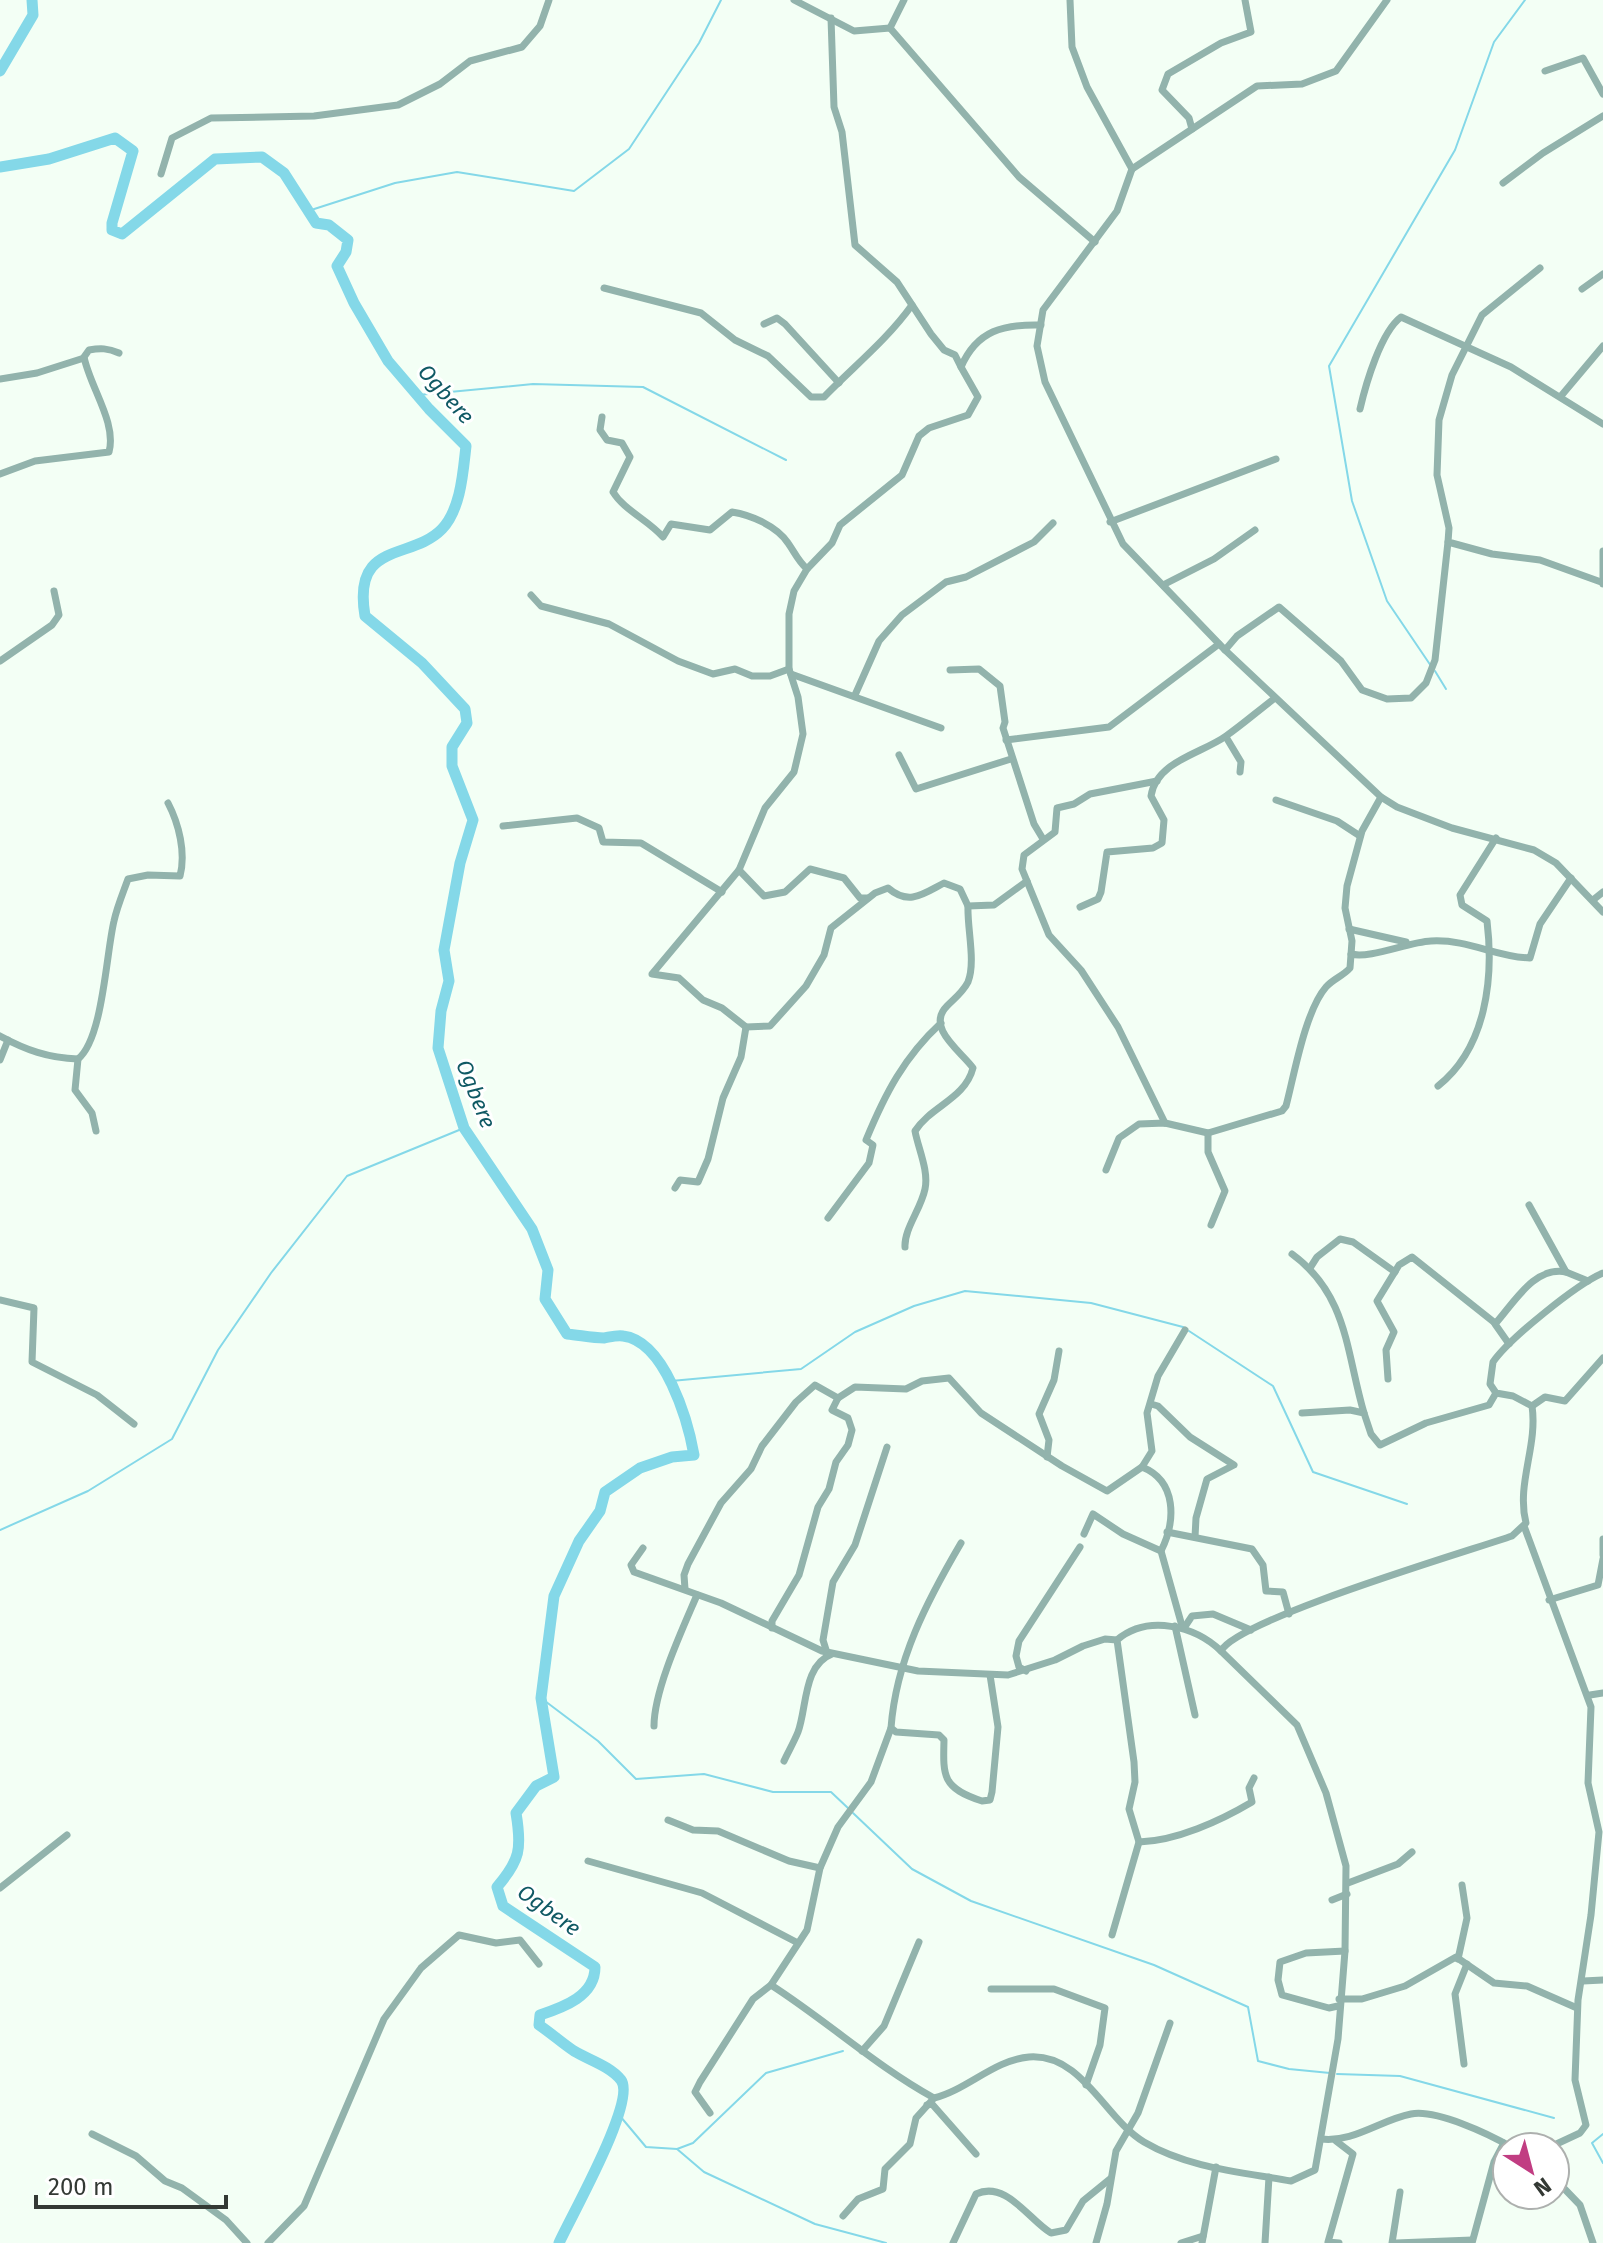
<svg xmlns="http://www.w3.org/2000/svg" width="1603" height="2243" font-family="'Fira Sans',sans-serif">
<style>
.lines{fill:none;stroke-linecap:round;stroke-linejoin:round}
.stream{stroke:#84d8e8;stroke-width:2}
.river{stroke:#84d8e8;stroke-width:11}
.minor{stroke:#92b3ac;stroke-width:7}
.labels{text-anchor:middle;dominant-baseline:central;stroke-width:6;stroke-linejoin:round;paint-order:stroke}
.water-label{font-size:22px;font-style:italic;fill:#105964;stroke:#fff}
</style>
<rect width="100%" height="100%" fill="#f3fff5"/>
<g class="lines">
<g class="stream">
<polyline points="308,211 395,183 457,172 574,191 629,149 699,43 721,0"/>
<polyline points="418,395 533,384 643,387 786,460"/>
<polyline points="1431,666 1387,601 1352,501 1329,366 1455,150 1494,42 1525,0"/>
<polyline points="1435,671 1446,689"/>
<polyline points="1189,1331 1273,1386 1313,1472 1407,1504"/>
<polyline points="671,1381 801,1369 855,1332 914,1306 965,1291 1091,1303 1183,1327"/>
<polyline points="0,1530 88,1491 172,1439 218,1350 271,1273 347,1176 464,1128"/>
<polyline points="541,1698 598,1741 636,1779 704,1774 773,1792 831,1792 849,1809"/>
<polyline points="853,1813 912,1869 971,1901 1154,1965 1248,2007 1258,2061 1289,2069 1330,2073"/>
<polyline points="1337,2074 1400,2076 1554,2118"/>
<polyline points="620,2116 646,2147 677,2149 704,2172 815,2224 886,2243"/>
<polyline points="1603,2134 1592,2143 1603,2163"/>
<polyline points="677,2149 693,2143 766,2073 843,2051"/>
</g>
<g class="river">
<polyline points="0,71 33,15 32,0"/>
<path d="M 0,167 L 49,159 L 115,138 L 133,151 L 112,223 L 112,230 L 122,234 L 215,159 L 262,157 L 284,173 L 316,223 L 329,225 L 348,240 L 346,252 L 337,266 L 354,303 L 388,361 L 429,409 L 466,446 C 463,472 461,509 442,529 C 411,561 352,540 365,616 L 422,663 L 465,709 L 467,723 L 452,747 L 452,766 L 473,820 L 460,863 L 444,950 L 449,981 L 441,1011 L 438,1048 L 464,1128 L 532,1229 L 548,1270 L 545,1299 L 567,1334 C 579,1335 592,1338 604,1338 C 610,1337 617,1335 623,1336 C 665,1341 688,1421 694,1455 L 672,1457 L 640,1468 L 605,1492 L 600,1511 L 579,1541 L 554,1596 L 541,1698 L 554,1777 L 536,1786 L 516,1813 C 522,1849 520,1860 497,1887 L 503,1906 L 595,1967 C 595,1996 564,2007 540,2015 L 539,2025 C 551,2033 562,2043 574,2051 C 589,2060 610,2066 621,2080 C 637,2101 571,2216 559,2243"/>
</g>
<g class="minor">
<polyline points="794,0 854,31 890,28 1019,177 1095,242"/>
<polyline points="1070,0 1072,47 1087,87 1132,169 1117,211 1043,310 1037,346 1045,382 1123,544 1225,650 1381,797 1397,807 1452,828 1534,850 1556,863 1603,912"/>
<polyline points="831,18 834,107 842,132 855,245 897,282 931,334 944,350 955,355 961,367"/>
<polyline points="890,28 904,0"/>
<polyline points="1545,71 1583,58 1603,94"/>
<polyline points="1192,129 1189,118 1162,90 1168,74 1221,43 1251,32 1245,0"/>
<polyline points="1132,169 1257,86 1302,84 1336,71 1387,0"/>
<polyline points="161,174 172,138 211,118 314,116 398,105 440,84 470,61 522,47 540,26 549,0"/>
<polyline points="1503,183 1543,153 1603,116"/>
<polyline points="1540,268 1482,315 1452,375 1439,420 1437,475 1449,528 1448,542 1492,554 1540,560 1601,582"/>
<path d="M 604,288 L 701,313 L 735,340 L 768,356 L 811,397 L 824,397 C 853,367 887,340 912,305"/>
<polyline points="1582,289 1603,274"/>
<polyline points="764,324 777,318 785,324 839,383"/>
<polyline points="0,379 37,373 84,358"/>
<polyline points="1561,396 1603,346"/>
<path d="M 1360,409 C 1366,383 1381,332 1401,317 L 1511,367 L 1603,424"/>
<path d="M 602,417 L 600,430 L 607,440 L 622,443 L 630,457 L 613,492 C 624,510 648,520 663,537 L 671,524 L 710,530 L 732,512 C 751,515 777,526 788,543 C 795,553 798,561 807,569"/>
<path d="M 0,474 L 35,461 L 109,452 C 117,423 90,387 84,357 L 89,350 C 100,348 108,348 119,353"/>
<polyline points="1110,522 1276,459"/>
<polyline points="1603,551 1603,584"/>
<polyline points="1163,585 1214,559 1255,530"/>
<polyline points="531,595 541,606 609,624 678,661 713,674 735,669 752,676 770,676 789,669"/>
<polyline points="1225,650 1237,636 1279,607 1341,661 1362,690 1387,699 1411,698 1426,683 1435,660 1448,542"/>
<polyline points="0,661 52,625 59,615 54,591"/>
<polyline points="950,670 979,669 1000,686 1005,722 1003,728 1034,824 1043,839"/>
<polyline points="791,674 941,728"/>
<polyline points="855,695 879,641 902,615 946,582 966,577 1034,542 1053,523"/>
<polyline points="1226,737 1241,762 1240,772"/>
<polyline points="1006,740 1109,727 1219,644"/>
<polyline points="899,755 916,789 1011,759"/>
<polyline points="1157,781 1090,794 1074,804 1057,808 1055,832 1024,855 1022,869 1049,935 1081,970 1118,1027 1165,1123"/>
<polyline points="1276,800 1337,821 1360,836"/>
<polyline points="503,826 577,818 599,828 603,842 641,843 722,892"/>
<polyline points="739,870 764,896 785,892 810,869 844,878 860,898 868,898"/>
<path d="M 1027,881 L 994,905 L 968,906 L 960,889 L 944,883 C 923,894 909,906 888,888 L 875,893 L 831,928 L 824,955 L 806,986 L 770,1026 L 746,1027 L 722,1008 L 703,1000 L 679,978 L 652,974 L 739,870 L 765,808 L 794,772 L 803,734 L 798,697 L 789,669 L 789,614 L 794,591 L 807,569 L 832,543 L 840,525 L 902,475 L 919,436 L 929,428 L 968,415 L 978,397 L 961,367 C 977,330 1004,324 1041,325"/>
<polyline points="1593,900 1603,892"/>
<path d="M 1080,907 L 1098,899 L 1101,892 L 1107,852 L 1153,848 L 1162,843 L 1164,820 L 1151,796 C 1156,761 1203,753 1226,736 C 1243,724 1259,710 1275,698"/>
<polyline points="1349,929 1406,942"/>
<path d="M 1351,954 C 1370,959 1408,942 1431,941 C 1469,939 1495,957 1530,958 L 1540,924 L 1571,878"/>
<path d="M 0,1036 C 26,1050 48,1058 78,1059 C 103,1039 106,954 114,921 C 117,907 123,893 128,879 L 148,875 L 180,876 C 186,853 179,824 168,803"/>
<polyline points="78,1059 75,1090 92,1113 96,1131"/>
<polyline points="0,1060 8,1040"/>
<path d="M 1438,1086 C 1486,1048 1494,979 1487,921 L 1462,905 L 1460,895 L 1496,838"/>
<polyline points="1208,1133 1208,1152 1225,1191 1211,1225"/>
<path d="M 1106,1170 L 1119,1138 L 1139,1124 L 1165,1123 L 1208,1133 L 1282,1111 L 1286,1106 C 1294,1076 1305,1011 1326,987 C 1333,979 1343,976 1350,968 L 1352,941 L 1345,908 L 1347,886 L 1362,831 L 1381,797"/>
<polyline points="675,1188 680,1180 698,1182 708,1159 723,1098 741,1057 746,1027"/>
<polyline points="1529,1205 1566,1272 1588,1281"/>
<path d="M 828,1218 L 869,1163 L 873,1145 L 866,1140 C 885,1094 904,1057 941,1023"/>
<path d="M 905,1247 C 904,1229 921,1209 925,1189 C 929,1171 918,1148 915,1131 C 931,1106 965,1099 973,1068 C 962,1052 925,1028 947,1006 C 955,998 963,992 968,982 C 976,962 967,928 968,906"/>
<path d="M 1292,1254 C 1348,1295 1346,1352 1364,1413"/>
<polyline points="1310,1268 1317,1257 1340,1239 1353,1242 1395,1272"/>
<polyline points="0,1300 34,1308 32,1362 97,1395 134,1424"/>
<path d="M 1509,1344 L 1495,1324 C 1514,1303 1534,1266 1566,1272"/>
<polyline points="1388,1379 1386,1350 1394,1332 1377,1301 1399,1265 1412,1257 1495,1323"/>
<polyline points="1151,1404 1158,1406 1190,1437 1234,1465 1207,1479 1196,1518 1195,1537"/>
<polyline points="1532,1406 1545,1397 1565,1401 1603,1358"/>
<polyline points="1302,1413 1350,1410 1364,1413 1371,1434 1380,1445 1426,1423 1489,1405 1496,1393"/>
<polyline points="1047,1457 1049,1440 1039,1414 1054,1380 1059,1351"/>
<polyline points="1142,1467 1152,1451 1147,1413 1158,1376 1185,1330"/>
<polyline points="1524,1526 1591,1707 1588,1783 1599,1832 1591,1915 1578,2000 1575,2080 1586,2125 1580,2133 1550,2147"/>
<polyline points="1167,1532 1252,1549 1263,1565 1266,1591 1283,1592 1289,1614"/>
<polyline points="1084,1534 1093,1514 1123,1534 1161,1551 1182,1626"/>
<polyline points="1603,1539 1603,1555"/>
<path d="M 961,1543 C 927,1601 896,1660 891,1728 L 896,1732 L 939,1735 L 944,1740 C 943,1776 942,1788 982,1801 L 990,1800 L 992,1792 L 998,1727 L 990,1675"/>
<polyline points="643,1548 631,1565 634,1572 721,1603 822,1651 918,1671 1008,1675 1055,1660 1083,1646 1105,1639 1117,1640"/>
<path d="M 685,1589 L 684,1575 L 688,1564 L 721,1503 L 751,1469 L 762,1446 L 796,1402 L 815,1385 L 838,1398 L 855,1387 L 906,1389 L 922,1381 L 949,1378 L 981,1413 L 1062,1466 L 1107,1491 L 1142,1467 C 1177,1481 1176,1521 1161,1551"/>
<polyline points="1549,1600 1598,1585 1603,1559"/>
<polyline points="1175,1626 1195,1715"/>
<polyline points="772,1628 772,1621 799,1575 818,1507 829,1489 836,1462 848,1445 852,1430 848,1418 832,1410 838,1398"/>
<polyline points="1184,1628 1192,1616 1213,1614 1251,1630"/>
<polyline points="827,1653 823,1640 833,1582 855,1545 887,1447"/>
<polyline points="1026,1671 1019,1667 1016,1656 1019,1641 1080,1547"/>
<polyline points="1590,1695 1603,1693"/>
<path d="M 654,1726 C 654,1690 682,1630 697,1595"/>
<path d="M 784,1761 C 788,1752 794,1742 798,1732 C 807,1708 803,1665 832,1654"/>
<polyline points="668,1820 693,1830 718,1831 789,1861 820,1868"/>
<path d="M 1139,1842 C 1176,1841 1220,1821 1252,1802 L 1249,1788 L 1254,1778"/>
<polyline points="588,1861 702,1893 798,1943"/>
<polyline points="1348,1883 1398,1864 1412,1852"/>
<polyline points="0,1888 67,1835"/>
<polyline points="1332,1900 1347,1894"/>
<path d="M 1112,1935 L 1139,1842 L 1129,1809 L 1135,1782 L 1134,1762 L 1117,1640 C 1148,1614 1195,1626 1221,1651 C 1238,1619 1466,1552 1512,1536 L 1526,1523 C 1516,1484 1538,1446 1532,1406 L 1513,1396 L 1496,1393 L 1490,1384 L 1493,1362 C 1510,1338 1577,1284 1603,1273"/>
<polyline points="1458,1959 1467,1918 1462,1885"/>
<polyline points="1583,1981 1603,1980"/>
<path d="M 771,1985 C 827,2021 876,2066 934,2098 C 967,2090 994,2060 1029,2057 C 1082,2053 1105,2119 1144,2142 C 1188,2168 1241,2172 1291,2181 L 1315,2170 L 1338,2039 L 1345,1951 L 1346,1866 L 1326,1793 L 1297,1725 L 1221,1651"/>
<polyline points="991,1989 1054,1989 1105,2008 1100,2045 1086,2085"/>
<polyline points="1339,1999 1362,1999 1405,1986 1456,1957 1494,1983 1527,1986 1577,2008"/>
<polyline points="1338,2006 1329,2008 1282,1995 1278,1980 1280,1962 1306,1953 1345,1951"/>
<polyline points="862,2051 884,2026 919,1942"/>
<polyline points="1464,2064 1455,1994 1467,1964"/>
<polyline points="927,2105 932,2104 976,2154"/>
<polyline points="710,2113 695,2092 700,2082 753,1999 771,1985 807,1930 820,1868 838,1827 871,1782 891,1728"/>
<polyline points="92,2134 136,2156 165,2181 182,2188 226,2220 247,2243"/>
<path d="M 1321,2139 C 1353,2143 1380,2120 1411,2114 C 1436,2109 1489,2134 1511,2147"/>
<polyline points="1336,2141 1353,2154 1328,2242 1339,2243"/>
<polyline points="1555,2179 1580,2205 1593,2243"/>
<polyline points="843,2216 858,2199 883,2189 885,2169 910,2144 916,2118 934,2098"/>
<polyline points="268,2243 304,2206 384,2019 421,1968 459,1935 496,1943 520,1940 539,1964"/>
<path d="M 953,2243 L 976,2194 C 1006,2180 1029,2220 1051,2233 L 1066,2230 L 1083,2201 L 1110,2179"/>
<polyline points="1096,2243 1107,2204 1116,2151 1138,2113 1170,2023"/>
<polyline points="1181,2243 1203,2236"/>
<polyline points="1202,2243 1216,2167"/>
<polyline points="1265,2243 1269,2177"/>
<polyline points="1392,2243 1400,2192"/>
<polyline points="1396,2243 1472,2240"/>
<polyline points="1472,2243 1494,2162 1504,2143"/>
</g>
</g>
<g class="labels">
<g class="water-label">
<text transform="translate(446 394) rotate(48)">Ogbere</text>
<text transform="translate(476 1094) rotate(68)">Ogbere</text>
<text transform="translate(549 1910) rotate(36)">Ogbere</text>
</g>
</g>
<g transform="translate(1531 2171) rotate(144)"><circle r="38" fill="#ffffff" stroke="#adb0ae" stroke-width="2"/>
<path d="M0-6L14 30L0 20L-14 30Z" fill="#c13d82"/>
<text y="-12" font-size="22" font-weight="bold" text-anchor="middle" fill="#333934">N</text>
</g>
<path d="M36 2195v12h190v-12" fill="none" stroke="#333934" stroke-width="4"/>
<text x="48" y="2195" font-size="24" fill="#333934" stroke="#ffffff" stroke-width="6" paint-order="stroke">200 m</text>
</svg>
